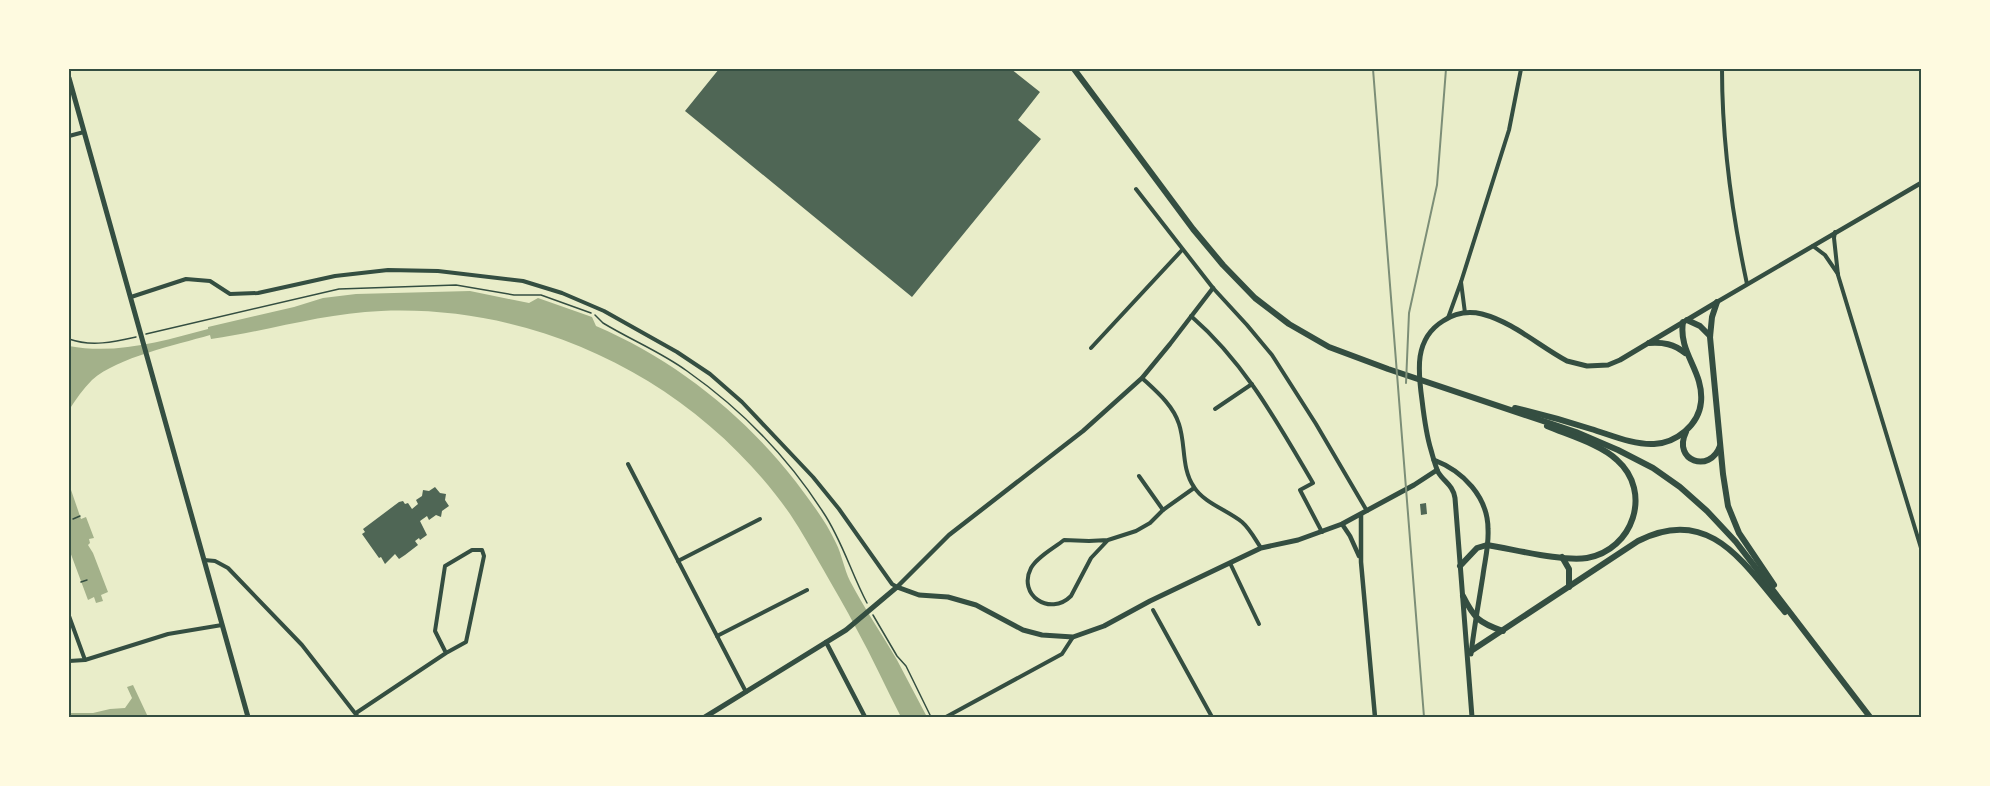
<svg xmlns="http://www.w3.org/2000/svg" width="1990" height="786" font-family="'Playfair Display',serif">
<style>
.water{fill:#a3b18a}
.building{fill:#4f6655}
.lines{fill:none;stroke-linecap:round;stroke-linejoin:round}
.path{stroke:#344e41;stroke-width:1.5}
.minor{stroke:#344e41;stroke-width:4}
.tertiary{stroke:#344e41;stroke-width:4.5}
.secondary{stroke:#344e41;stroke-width:5}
.primary{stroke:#344e41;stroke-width:6}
.rail{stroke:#7c8e77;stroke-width:2}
.neatline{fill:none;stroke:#344e41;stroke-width:2}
</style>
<rect width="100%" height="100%" fill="#e9edc9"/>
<g class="water">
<path d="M 470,291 L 529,303 L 538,298 L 592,317 L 596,326 C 675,360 743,414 796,482 C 810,501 826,521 836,543 C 842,555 844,569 850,581 C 864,608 882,634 897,660 C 907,679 917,698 927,717 L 901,717 C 886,688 872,657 856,628 C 846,608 834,589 823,569 C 812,550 802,532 790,514 C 698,383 542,304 381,311 C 324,313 268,331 211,339 L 210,335 C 176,345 118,357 92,380 C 83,389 76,399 69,410 L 69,346 C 116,355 163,341 208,329 L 208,327 L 294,307 L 323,298 L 356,294 Z"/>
<polygon points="69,484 81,519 86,517 94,538 89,539 90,543 88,545 93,553 108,592 101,595 103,601 96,603 94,597 88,600 69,549"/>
<polygon points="133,685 148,717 69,717 69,713 93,713 110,709 125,708 132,698 127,687"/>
</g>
<g class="building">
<polygon points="719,69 1011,69 1040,92 1018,120 1041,139 912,297 685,111"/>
<polygon points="435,487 440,493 446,494 445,500 449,506 442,511 441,517 436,515 429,520 427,516 420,521 427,535 420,540 419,538 415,541 418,545 405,555 399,559 395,554 385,564 381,557 379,558 362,534 365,532 363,529 399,502 403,501 405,504 408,503 412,509 418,504 416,500 422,496 423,490 429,491"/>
<polygon points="1426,503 1427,514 1421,515 1420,504"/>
</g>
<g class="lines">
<g class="path">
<path d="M 595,315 L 603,323 C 631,340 661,352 687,371 C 741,409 787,456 823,512 C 842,540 851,573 867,603"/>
<polyline points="146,334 339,289 456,285 514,295 541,295 591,313"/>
<path d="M 69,339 C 91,347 114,342 136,337"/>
<polyline points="73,519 80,516"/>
<polyline points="81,582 87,580"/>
<polyline points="873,615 897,656 906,666 931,717"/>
</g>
<g class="minor">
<path d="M 1722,69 C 1722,141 1732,214 1747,284"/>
<polyline points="69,136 84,132"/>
<polyline points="1136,189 1213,288 1247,325 1272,355 1316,424 1367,511"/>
<polyline points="1835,232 1834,238 1838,275 1921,548"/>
<polyline points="1813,246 1825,255 1838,274"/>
<polyline points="1461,282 1465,313"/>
<polyline points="131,297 186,279 210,281 230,294 258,293 335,276 388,270 438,271 523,281 562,293 604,311 677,352 710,374 742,402 813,477 839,509 892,584 897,587"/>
<path d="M 1191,316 C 1245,363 1277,422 1313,483 L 1300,490 L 1322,532"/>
<polyline points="1448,318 1461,282 1509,130 1521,69"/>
<polyline points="1091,348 1182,250"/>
<path d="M 1142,378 C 1156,391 1173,405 1179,424 C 1186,445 1181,468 1194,487 C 1204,503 1227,510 1242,522 C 1250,529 1255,539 1261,548"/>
<polyline points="1215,409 1252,384"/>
<polyline points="628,464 746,692"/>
<polyline points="1139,476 1163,510"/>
<path d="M 1108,540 L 1089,541 L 1064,540 C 1054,548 1037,557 1031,568 C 1017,595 1050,617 1071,596 L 1091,558 L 1108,540 L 1136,531 L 1150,523 L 1163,510 L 1194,488"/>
<polyline points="204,560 215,561 228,568 302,645 358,717"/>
<polyline points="678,561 760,519"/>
<polyline points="1230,563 1259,624"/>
<polyline points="1153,610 1212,717"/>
<polyline points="69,616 85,660"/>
<polyline points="717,636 807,590"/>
<polyline points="69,661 85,660 168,634 222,625"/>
<polyline points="356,713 446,653 466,642 484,556 482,550 472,550 445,566 435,631 446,653"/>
<polyline points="946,717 1062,654 1073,637"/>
</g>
<g class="tertiary">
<polyline points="1717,302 1921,183"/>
<polyline points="1361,515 1361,562 1375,717"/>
<polyline points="1342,524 1350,536 1359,556"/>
<polyline points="897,587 949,535 1083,431 1142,378 1170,344 1213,288"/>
<polyline points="826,642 865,717"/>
</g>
<g class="secondary">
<polyline points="69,78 248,717"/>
<path d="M 1434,460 C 1463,471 1488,497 1488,529 C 1489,545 1485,560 1483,575 C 1479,601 1474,628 1471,654"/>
<polyline points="705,717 846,630 897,587 919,595 948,597 976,605 1023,630 1042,635 1073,637 1104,626 1150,601 1261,548 1298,540 1342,524 1414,485 1437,470"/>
<path d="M 1472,717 L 1455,498 C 1453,485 1444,482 1438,472 C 1435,465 1433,457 1431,450 C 1426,434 1424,417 1422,400 C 1418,371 1414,339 1443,321 C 1455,313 1469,311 1482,314 C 1513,322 1539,346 1567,361 L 1587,366 L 1608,365 L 1620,360 L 1717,302"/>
</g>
<g class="primary">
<polyline points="1074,69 1193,229 1223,265 1255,298 1289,324 1329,347 1388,369 1576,432 1618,450 1653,468 1680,487 1707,511 1736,542 1870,717"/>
<polyline points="1717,302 1712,317 1710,337 1723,474 1728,506 1739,533 1774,585"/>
<polyline points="1687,320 1700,326 1710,336"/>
<path d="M 1649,343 C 1663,342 1674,344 1685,353"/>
<path d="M 1515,408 C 1541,414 1566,421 1591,429 C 1611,435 1633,445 1654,444 C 1676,443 1699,425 1701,402 C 1704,371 1678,353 1683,322"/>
<path d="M 1686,432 C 1672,461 1710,474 1720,446"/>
<polyline points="1562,557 1569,569 1569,587"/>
<path d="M 1460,566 L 1477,548 L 1487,545 C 1513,549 1563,562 1587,558 C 1633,550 1653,492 1617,460 C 1600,444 1568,435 1547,426"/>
<path d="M 1463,596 C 1474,618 1479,623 1503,631"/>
<path d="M 1471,651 L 1638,541 C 1710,504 1744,564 1785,612"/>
</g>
<g class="rail">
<polyline points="1373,69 1424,717"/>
<polyline points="1406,383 1409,313 1437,185 1446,69"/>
</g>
</g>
<rect width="1990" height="786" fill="none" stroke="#fefae0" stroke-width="141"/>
<rect x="70" y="70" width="1850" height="646" class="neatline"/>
</svg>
